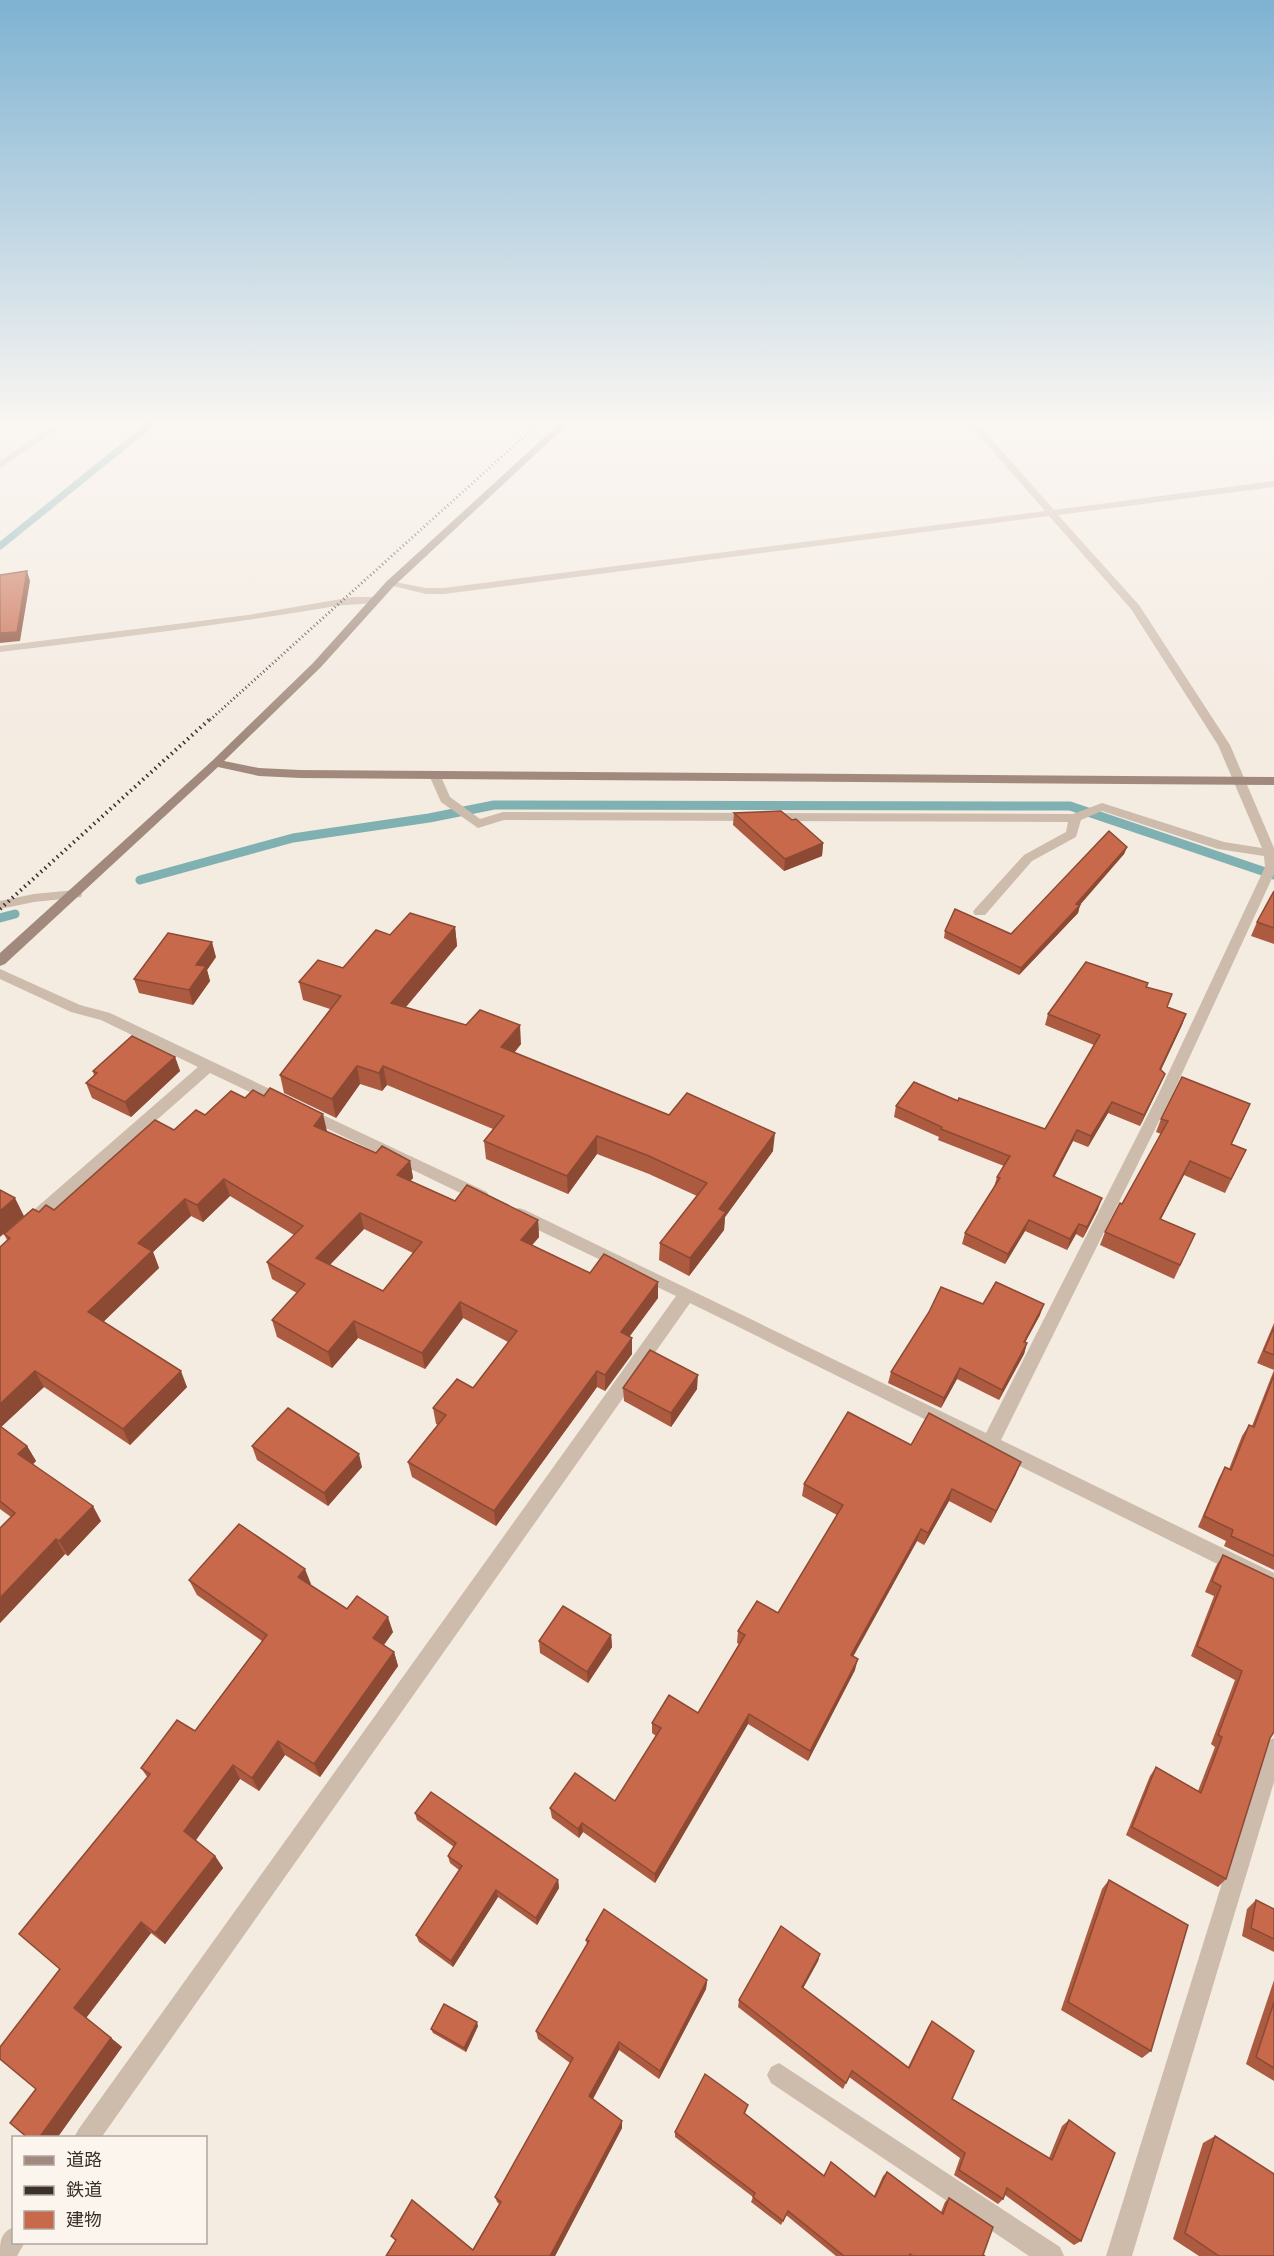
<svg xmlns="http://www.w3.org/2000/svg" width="1274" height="2256" font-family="Ubuntu,'Noto Sans JP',sans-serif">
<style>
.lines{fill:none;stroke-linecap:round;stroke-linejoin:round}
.stream-far1{stroke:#7fb0b2;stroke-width:7}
.stream{stroke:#7fb0b2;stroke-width:9}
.street{fill:#cdbbac;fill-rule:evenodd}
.secondary{fill:#a18a7d;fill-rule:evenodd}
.rail-far1{stroke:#3b302b;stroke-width:3;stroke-dasharray:1 3;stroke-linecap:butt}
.rail{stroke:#3b302b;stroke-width:4;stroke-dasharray:1.5 4;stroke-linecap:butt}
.wall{fill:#ac5a40;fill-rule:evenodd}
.shaded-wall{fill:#8c4a34}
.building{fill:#c8694b;stroke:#8c4a34;stroke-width:1.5;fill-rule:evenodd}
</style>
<rect width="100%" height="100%" fill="#f4ebe1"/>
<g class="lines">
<polyline class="stream-far1" points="0,546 151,424"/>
<g class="stream">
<polyline points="140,880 293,838 429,818 494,805 1070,806 1274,875"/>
<polyline points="0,918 15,914"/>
</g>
<g class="street">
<polygon points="55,424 65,424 0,468 0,461"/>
<polygon points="969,424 978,424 1054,510 1274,481 1274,487 1058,515 1139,605 1230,745 1274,848 1274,874 1173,1093 1001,1440 1274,1573 1274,1592 690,1303 101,2138 74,2138 78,2130 676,1296 513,1218 511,1214 513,1210 519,1208 525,1210 986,1433 1159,1093 1265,867 1264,856 1218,849 1102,811 1081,820 1076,837 1032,861 985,915 975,915 973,912 975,909 1024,855 1066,832 1068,822 504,820 478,828 441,802 429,775 431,772 439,772 450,797 480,819 503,812 1073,814 1102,803 1224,842 1262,848 1218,745 1131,609 1049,516 444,594 426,594 385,584 390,581 426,588 444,588 1045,511"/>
<path d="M 353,597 L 375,597 L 380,600 C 373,605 347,604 336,606 C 224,625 112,638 0,652 L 0,646 L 248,615 Z"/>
<polygon points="76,890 81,891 82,894 81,897 34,902 0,909 0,901 34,894"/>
<polygon points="0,969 80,1005 110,1013 289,1098 291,1102 289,1106 279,1106 210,1073 40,1223 34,1225 28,1223 26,1219 28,1215 198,1067 101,1020 71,1012 0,979"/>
<polygon points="308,1108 487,1192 489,1196 487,1200 475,1200 303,1117 301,1113 303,1109"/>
<polygon points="1274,1738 1274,1782 1132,2256 1106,2256 1264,1748 1267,1741"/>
<polygon points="779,2063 1060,2247 1064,2256 1029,2256 771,2083 767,2075 771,2067"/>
<path d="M 14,2227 L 14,2242 L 25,2242 L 17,2256 L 0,2256 C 0,2241 0,2233 14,2227 Z"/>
</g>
<polygon class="secondary" points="559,424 568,424 394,586 321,667 224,761 259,768 300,770 1274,777 1274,785 300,778 259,776 218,767 5,964 0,966 0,953 212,761 313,663 386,582"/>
<polyline class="rail-far1" points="210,720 538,424"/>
<polyline class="rail" points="0,909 211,718"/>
</g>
<g class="wall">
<polygon points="734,813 792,820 823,843 822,856 784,871 733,825"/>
<polygon points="1127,847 1124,854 1080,905 1078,913 1019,975 944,938 945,931 1011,934"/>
<polygon points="1274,891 1274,944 1251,936 1257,922"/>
<polygon points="455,927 457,946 406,1007 521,1044 514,1053 669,1115 773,1151 725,1217 724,1230 689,1276 659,1260 660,1243 697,1196 649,1174 597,1154 568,1194 486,1159 484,1141 493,1129 387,1085 382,1091 360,1084 336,1118 284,1093 280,1075 330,1009 303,1000 299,982 343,968 390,935"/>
<polygon points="216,957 207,970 210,981 193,1005 139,993 134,979"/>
<polygon points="1148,983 1147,987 1167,1007 1186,1014 1182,1025 1161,1070 1165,1074 1160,1085 1140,1126 1108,1113 1088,1147 1073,1141 1054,1177 1098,1209 1083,1238 1076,1234 1067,1250 1025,1231 1005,1264 962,1244 965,1233 994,1187 997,1177 1004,1166 938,1140 939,1137 894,1117 896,1106 958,1101 1045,1129 1094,1045 1045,1025 1048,1014"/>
<polygon points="175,1057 180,1071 131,1117 92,1098 86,1083 94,1076 93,1071"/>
<path d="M 245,1098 L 327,1131 L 376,1153 L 410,1161 L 413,1178 L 410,1181 L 455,1201 L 538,1220 L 539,1237 L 532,1245 L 590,1273 L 658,1298 L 629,1337 L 632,1354 L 605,1391 L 597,1387 L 496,1526 L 412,1477 L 408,1462 L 438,1425 L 436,1424 L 433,1408 L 473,1388 L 508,1342 L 463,1318 L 425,1369 L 358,1338 L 332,1368 L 277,1337 L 272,1320 L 297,1293 L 272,1279 L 267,1262 L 294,1235 L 230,1196 L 203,1222 L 191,1216 L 153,1252 L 159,1268 L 103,1322 L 187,1387 L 130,1445 L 44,1387 L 1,1427 L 27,1446 L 36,1461 L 33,1464 L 101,1521 L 68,1556 L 65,1554 L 0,1623 L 0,1528 L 11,1517 L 0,1509 L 0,1247 L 7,1240 L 4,1234 L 39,1212 L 54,1210 L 174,1130 L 205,1115 ZM 364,1229 L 413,1253 L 383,1291 L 330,1265 Z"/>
<polygon points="1244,1118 1232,1144 1246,1150 1225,1193 1184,1175 1161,1219 1195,1234 1174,1279 1100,1245 1105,1232 1122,1204 1161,1134 1156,1132 1161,1119"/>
<polygon points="983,1304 1040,1315 1025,1342 1027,1343 1024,1354 999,1400 957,1379 941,1408 888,1383 891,1372"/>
<polygon points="1274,1323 1274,1570 1224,1546 1226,1541 1198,1527 1219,1478 1225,1467 1229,1469 1242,1436 1249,1425 1252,1426 1274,1370 1257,1363"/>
<polygon points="623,1388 697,1389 671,1427 624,1401"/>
<polygon points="911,1445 1016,1474 991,1523 949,1501 924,1545 917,1541 853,1656 855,1670 808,1761 748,1724 655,1883 583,1832 579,1838 552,1818 550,1808 615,1801 656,1736 652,1733 652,1723 698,1713 739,1644 737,1643 738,1631 778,1613 837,1515 802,1496 804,1484"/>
<polygon points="252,1446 362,1467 328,1506 257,1460"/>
<polygon points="1223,1555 1270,1738 1226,1879 1218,1887 1126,1835 1150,1776 1156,1767 1198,1791 1215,1747 1211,1744 1235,1680 1191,1656 1214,1596 1205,1592 1216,1566"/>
<polygon points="189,1580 311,1584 310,1585 347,1609 393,1632 384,1645 394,1652 398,1666 320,1777 285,1755 259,1791 240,1779 196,1840 215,1856 223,1868 165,1944 151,1933 86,2018 122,2047 57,2138 28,2138 36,2089 148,1778 141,1768 195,1731 262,1641 197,1595"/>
<polygon points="611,1635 612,1647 588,1683 540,1653 539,1641"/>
<polygon points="415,1813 558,1880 559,1888 537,1925 498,1897 453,1967 419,1942 416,1935 459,1870 450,1863 448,1856 454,1847 417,1820"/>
<polygon points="1109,1880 1151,2051 1142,2058 1061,2010 1102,1889"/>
<polygon points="1256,1900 1274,1909 1274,1952 1242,1936 1247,1909"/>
<polygon points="586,1940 707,1980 706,1989 659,2079 619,2050 593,2099 622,2121 622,2128 555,2256 386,2256 396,2241 391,2236 473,2250 499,2204 497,2202 495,2197 570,2063 538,2039 536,2031 587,1945"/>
<polygon points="820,1954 818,1961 803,1988 908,2067 928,2027 932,2021 952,2099 1049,2158 1062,2126 1069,2120 1081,2241 1074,2245 1005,2195 1003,2199 998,2204 954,2175 960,2158 849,2077 843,2089 738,2007 739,2000"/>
<polygon points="1274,1980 1274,2081 1246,2064"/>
<polygon points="478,2026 466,2052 433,2033 431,2029"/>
<polygon points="748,2105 745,2114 824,2175 874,2196 883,2176 887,2172 941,2212 945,2202 949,2198 985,2256 836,2256 786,2215 781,2225 751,2202 753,2197 675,2137 675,2132"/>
<polygon points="1215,2136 1274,2256 1199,2256 1173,2239 1203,2143"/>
</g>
<g class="shaded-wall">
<polygon points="27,571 30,581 20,641 0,643 0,633"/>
<polygon points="823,843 822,856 784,871 785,859"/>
<polygon points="1127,847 1124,854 1076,909 1080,905 1078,913 1019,975 1021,968"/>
<polygon points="455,927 457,946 394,1021 391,1003"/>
<polygon points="212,942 216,957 207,970 210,981 193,1005 189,990 196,965"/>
<polygon points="1186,1014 1182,1025 1156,1080 1160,1069"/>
<polygon points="520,1025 521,1044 503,1066 501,1047"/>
<polygon points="175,1057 180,1071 131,1117 125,1102"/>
<polygon points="357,1066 360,1084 336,1118 332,1099"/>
<polygon points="383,1066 387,1085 382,1091 379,1073"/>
<polygon points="1165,1074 1160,1085 1140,1126 1144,1115"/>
<polygon points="1112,1102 1108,1113 1088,1147 1091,1136"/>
<polygon points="323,1114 327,1131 318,1143 314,1126"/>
<polygon points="1077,1130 1073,1141 1049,1187 1053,1176"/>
<polygon points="775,1133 773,1151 725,1217 724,1230 689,1276 690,1258 719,1209"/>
<polygon points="597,1136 597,1154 568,1194 567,1176"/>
<polygon points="410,1161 413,1178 400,1192 397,1175"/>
<polygon points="1190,1161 1184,1175 1154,1232 1160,1219"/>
<polygon points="224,1179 230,1196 203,1222 197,1205"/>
<polygon points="15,1198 24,1216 0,1237 0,1211"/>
<polygon points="1102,1198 1098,1209 1083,1238 1087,1227"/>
<polygon points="185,1199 191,1216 153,1252 159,1268 96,1329 88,1312 138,1243"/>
<polygon points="360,1213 364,1229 320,1275 316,1258"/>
<polygon points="538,1220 539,1237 522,1257 521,1240"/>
<polygon points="1029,1220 1025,1231 1005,1264 1008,1254"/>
<polygon points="1079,1224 1076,1234 1067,1250 1070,1239"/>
<polygon points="658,1282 658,1298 621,1348 621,1332"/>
<polygon points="460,1302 463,1318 425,1369 422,1353"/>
<polygon points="1044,1304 1040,1315 1020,1352 1024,1342"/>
<polygon points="354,1321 358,1338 332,1368 328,1352"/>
<polygon points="632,1338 632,1354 605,1391 605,1375"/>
<polygon points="1027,1343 1024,1354 999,1400 1002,1390"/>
<polygon points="960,1368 957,1379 941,1408 944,1398"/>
<polygon points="35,1371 44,1387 0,1428 0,1404"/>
<polygon points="181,1371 187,1387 130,1445 123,1429"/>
<polygon points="597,1371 597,1387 496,1526 494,1511"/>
<polygon points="698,1375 697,1389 671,1427 671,1413"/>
<polygon points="27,1446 36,1461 27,1470 18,1454"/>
<polygon points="359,1454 362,1467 328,1506 324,1493"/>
<polygon points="1021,1462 1016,1474 991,1523 996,1511"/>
<polygon points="952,1489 949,1501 924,1545 928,1533"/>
<polygon points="93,1506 101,1521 68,1556 59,1541"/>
<polygon points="921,1529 917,1541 848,1666 851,1655"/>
<polygon points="56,1539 65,1554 0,1623 0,1598"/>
<polygon points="305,1569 311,1584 304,1593 298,1577"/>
<polygon points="388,1617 393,1632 378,1653 373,1638"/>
<polygon points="611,1635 612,1647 588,1683 587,1672"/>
<polygon points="394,1652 398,1666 320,1777 314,1764"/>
<polygon points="858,1659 855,1670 808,1761 810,1751"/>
<polygon points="749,1714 748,1724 655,1883 655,1874"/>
<polygon points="278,1741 285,1755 259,1791 252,1778"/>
<polygon points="233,1765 240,1779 193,1844 184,1831"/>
<polygon points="582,1823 583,1832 579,1838 578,1829"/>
<polygon points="215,1856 223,1868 165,1944 155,1933"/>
<polygon points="558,1880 559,1888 537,1925 536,1918"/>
<polygon points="496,1890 498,1897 453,1967 451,1961"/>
<polygon points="141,1922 151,1933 86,2018 74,2008"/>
<polygon points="820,1954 818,1961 800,1994 802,1987"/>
<polygon points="707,1980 706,1989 659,2079 660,2071"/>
<polygon points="477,2022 478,2026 466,2052 464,2048"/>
<polygon points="111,2038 122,2047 57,2138 39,2138"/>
<polygon points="619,2042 619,2050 590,2104 589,2096"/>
<polygon points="622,2121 622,2128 555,2256 550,2256"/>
</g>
<g class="building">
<polygon points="27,571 17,632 0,633 0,575"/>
<polygon points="781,811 792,820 796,819 823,843 785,859 734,813"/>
<polygon points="1109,831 1127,847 1076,904 1080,905 1021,968 945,931 955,909 1011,934"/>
<polygon points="1274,891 1274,928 1257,922"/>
<polygon points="410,913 455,927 391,1003 466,1025 480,1010 520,1025 501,1047 669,1115 687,1093 775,1133 719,1209 726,1212 690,1258 660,1243 707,1183 649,1156 597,1136 567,1176 484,1141 504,1116 383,1066 379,1073 357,1066 332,1099 280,1075 341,996 299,982 318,960 343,968 376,930 390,935"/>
<polygon points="168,933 212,942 196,965 206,966 189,990 134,979"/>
<polygon points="1086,962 1148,983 1146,987 1172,994 1167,1007 1186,1014 1160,1069 1165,1074 1144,1115 1112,1102 1091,1136 1077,1130 1053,1176 1102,1198 1087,1227 1079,1224 1070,1239 1029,1220 1008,1254 965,1233 1000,1178 997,1177 1010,1156 941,1129 942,1127 896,1106 914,1082 958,1101 959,1098 1045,1129 1100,1035 1048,1014"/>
<polygon points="132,1036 175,1057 125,1102 86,1083 97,1073 93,1071"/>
<polygon points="1182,1077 1250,1104 1231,1144 1246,1150 1231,1179 1190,1161 1160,1219 1195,1234 1180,1265 1105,1232 1120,1203 1122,1204 1168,1121 1161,1119"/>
<path d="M 270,1088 L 323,1114 L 314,1126 L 376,1153 L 382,1146 L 410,1161 L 397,1175 L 455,1201 L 467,1185 L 538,1220 L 521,1240 L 590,1273 L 604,1254 L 658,1282 L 621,1332 L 632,1338 L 605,1375 L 597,1371 L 494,1511 L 408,1462 L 446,1415 L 433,1408 L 457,1379 L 473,1388 L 517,1331 L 460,1302 L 422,1353 L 354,1321 L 328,1352 L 272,1320 L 305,1284 L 267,1262 L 303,1226 L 224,1179 L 197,1205 L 185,1199 L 138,1243 L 152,1251 L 88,1312 L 181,1371 L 123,1429 L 35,1371 L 0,1404 L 0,1247 L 10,1238 L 4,1234 L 33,1209 L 39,1212 L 46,1205 L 54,1210 L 155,1120 L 174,1130 L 196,1110 L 205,1115 L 231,1091 L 245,1098 L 253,1090 L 264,1096 ZM 360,1213 L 422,1242 L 383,1291 L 316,1258 Z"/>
<polygon points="0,1190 15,1198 0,1211"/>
<polygon points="996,1282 1044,1304 1024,1342 1027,1343 1002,1390 960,1368 944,1398 891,1372 929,1312 941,1287 983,1304"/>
<polygon points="1274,1327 1274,1355 1264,1351"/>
<polygon points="650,1350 698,1375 671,1413 623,1388"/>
<polygon points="1274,1375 1274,1556 1231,1536 1233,1530 1204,1516 1225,1467 1231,1470 1249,1425 1254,1427"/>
<polygon points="288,1408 359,1454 324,1493 252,1446"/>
<polygon points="848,1412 911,1445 929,1413 1021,1462 996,1511 952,1489 928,1533 921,1529 851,1655 858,1659 810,1751 749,1714 655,1874 582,1823 578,1829 550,1808 575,1773 615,1801 661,1728 652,1723 669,1695 698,1713 745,1635 738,1631 757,1601 778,1613 843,1505 804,1484"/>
<polygon points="0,1426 27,1446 18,1454 93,1506 59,1541 56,1539 0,1598 0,1528 15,1513 0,1501"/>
<polygon points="239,1524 305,1569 298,1577 347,1609 357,1596 388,1617 373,1638 394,1652 314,1764 278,1741 252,1778 233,1765 184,1831 215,1856 155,1933 141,1922 74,2008 111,2038 39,2138 28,2138 10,2123 36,2089 0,2059 0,2047 60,1969 19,1934 150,1774 141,1768 177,1720 195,1731 267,1635 189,1580"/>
<polygon points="1223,1555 1274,1579 1274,1732 1270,1738 1226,1879 1132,1827 1156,1767 1201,1793 1222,1737 1218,1735 1242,1671 1197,1646 1221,1586 1212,1581"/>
<polygon points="563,1606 611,1635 587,1672 539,1641"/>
<polygon points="431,1792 558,1880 536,1918 496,1890 451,1961 416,1935 462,1866 448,1856 456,1843 415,1813"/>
<polygon points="1109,1880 1188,1925 1151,2051 1068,2002"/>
<polygon points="1256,1900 1274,1909 1274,1939 1251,1928"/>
<polygon points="604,1909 707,1980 660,2071 619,2042 589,2096 622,2121 550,2256 386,2256 396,2240 391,2236 412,2200 473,2250 501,2202 495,2197 573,2058 536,2031 589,1941 586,1940"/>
<polygon points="781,1926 820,1954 802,1987 909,2068 932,2021 974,2051 952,2099 1052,2160 1069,2120 1115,2153 1081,2241 1007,2188 1003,2199 959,2170 965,2153 852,2071 846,2083 739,2000"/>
<polygon points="1274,2002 1274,2068 1256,2057"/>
<polygon points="444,2004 477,2022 464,2048 431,2029"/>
<polygon points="705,2074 748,2105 744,2113 824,2176 831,2162 875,2197 887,2172 943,2214 949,2198 993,2227 983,2255 985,2256 913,2256 910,2254 909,2256 844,2256 788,2211 783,2221 753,2197 755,2193 675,2132"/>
<polygon points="1215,2136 1274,2174 1274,2256 1219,2256 1185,2233"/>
</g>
<linearGradient id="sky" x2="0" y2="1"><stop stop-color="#7eb2d2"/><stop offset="0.57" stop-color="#faf6f2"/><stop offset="1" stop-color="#faf6f2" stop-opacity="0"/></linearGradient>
<rect width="1274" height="740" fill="url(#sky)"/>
<rect x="12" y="2136" width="195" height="108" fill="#fbf5ee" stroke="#aea6a0" stroke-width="1.5"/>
<rect x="24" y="2156" width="30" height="9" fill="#a18a7d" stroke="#aea6a0" stroke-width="1.5"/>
<text x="66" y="2166" font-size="18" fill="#3b302b">道路</text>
<rect x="24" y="2186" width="30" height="9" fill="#3b302b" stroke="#aea6a0" stroke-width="1.5"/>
<text x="66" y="2196" font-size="18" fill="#3b302b">鉄道</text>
<rect x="24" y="2211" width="30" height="18" fill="#c8694b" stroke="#aea6a0" stroke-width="1.5"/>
<text x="66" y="2226" font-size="18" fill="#3b302b">建物</text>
</svg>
